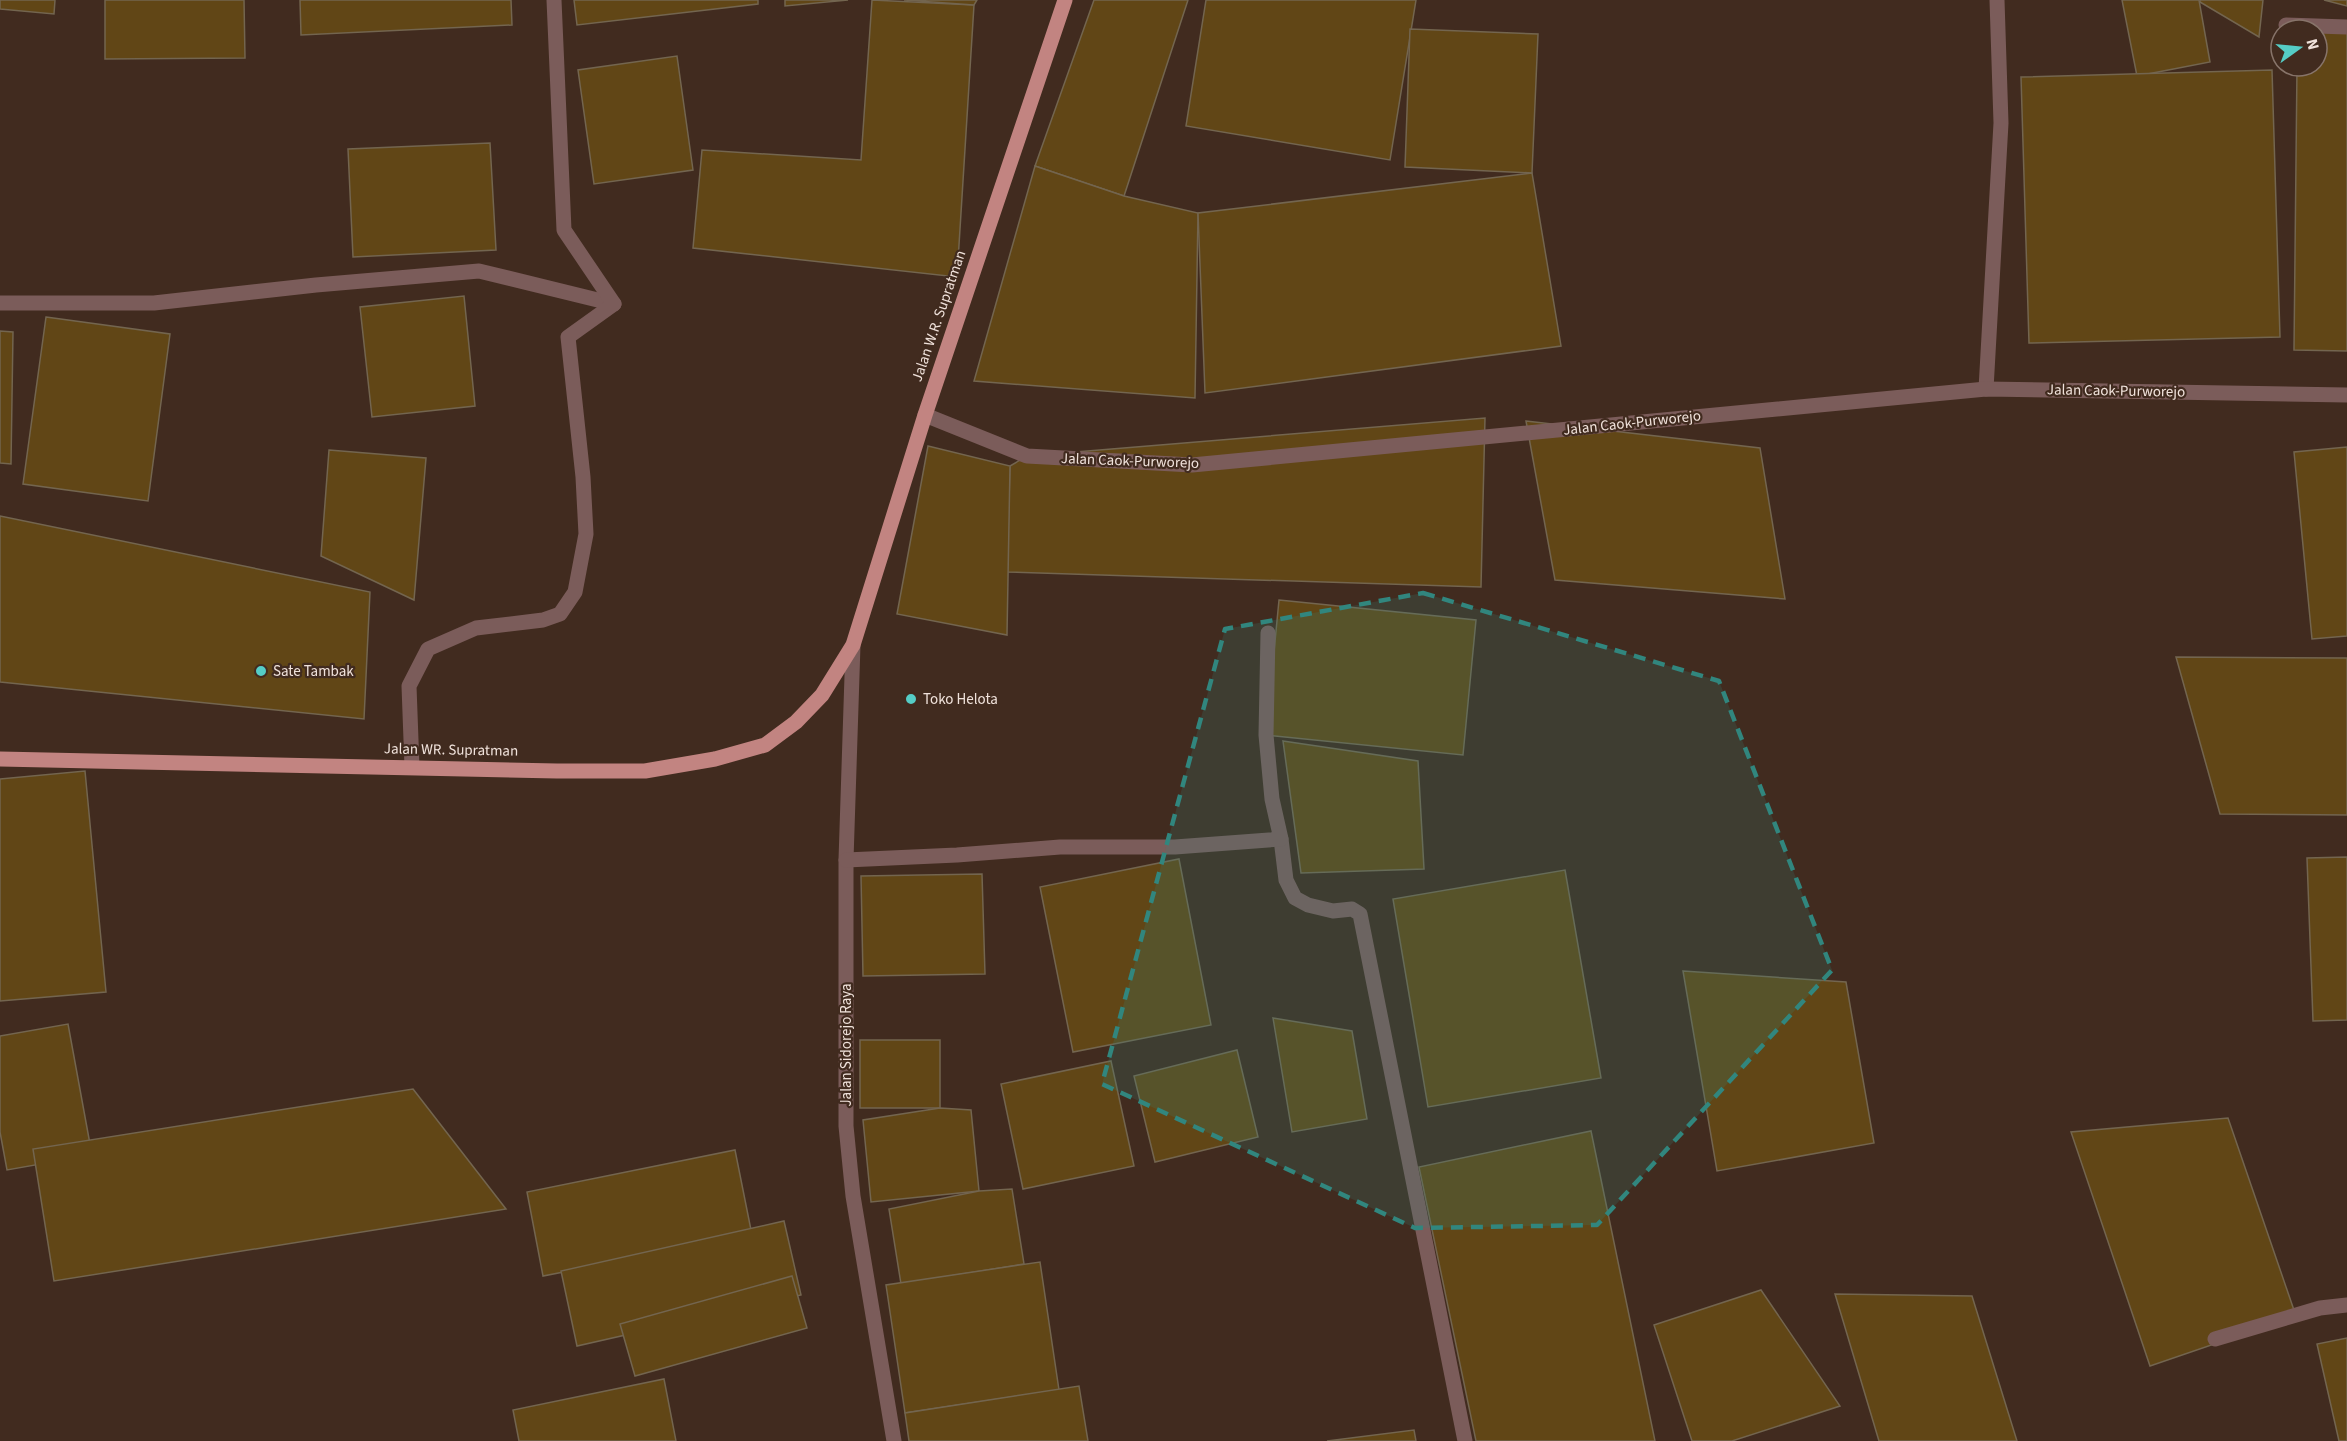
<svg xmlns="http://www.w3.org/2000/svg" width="2347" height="1441" font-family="'Source Sans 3',sans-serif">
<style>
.building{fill:#614616;stroke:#73654f;stroke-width:1.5}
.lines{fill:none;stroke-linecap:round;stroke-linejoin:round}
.minor{stroke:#7b5c5a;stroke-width:15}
.tertiary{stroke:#7b5c5a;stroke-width:15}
.primary{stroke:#c28481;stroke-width:15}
.marked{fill:#31867e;fill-opacity:0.2;stroke:#31867e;stroke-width:4.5;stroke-dasharray:12 8;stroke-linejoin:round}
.poi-dot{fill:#55cdc6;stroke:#412b1f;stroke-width:2}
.labels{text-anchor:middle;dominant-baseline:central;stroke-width:4.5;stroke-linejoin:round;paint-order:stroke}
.street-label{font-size:15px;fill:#f0e2db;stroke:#412b1f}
.poi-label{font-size:15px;fill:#f0e2db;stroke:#412b1f;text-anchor:start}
</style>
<rect width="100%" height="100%" fill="#412b1f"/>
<g class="building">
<polygon points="0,0 55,0 54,14 0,9"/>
<polygon points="105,0 244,0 245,58 105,59"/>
<polygon points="300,0 511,0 512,25 301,35"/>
<polygon points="574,0 758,0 758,4 577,25"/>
<polygon points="785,0 848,0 785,6"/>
<polygon points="872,0 974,5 957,277 693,248 702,150 861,160"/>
<polygon points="904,0 977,0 974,5"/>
<polygon points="1094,0 1188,0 1124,196 1035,166"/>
<polygon points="1206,0 1416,0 1390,160 1186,126"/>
<polygon points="2122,0 2199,0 2210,62 2137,76"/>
<polygon points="2200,0 2263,0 2259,37 2200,2"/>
<polygon points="2324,0 2347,0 2347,6"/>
<polygon points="1410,29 1538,34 1532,173 1405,167"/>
<polygon points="2317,30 2347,30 2347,351 2294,350 2297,66 2317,66"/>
<polygon points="677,56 693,170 594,184 578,70"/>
<polygon points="2272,70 2280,337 2029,343 2021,77"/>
<polygon points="490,143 496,250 353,257 348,149"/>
<polygon points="1035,166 1124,196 1198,213 1195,398 974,381"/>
<polygon points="1532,173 1561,346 1205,393 1198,213"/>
<polygon points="464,296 475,406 372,417 360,307"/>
<polygon points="46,317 170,334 148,501 23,484"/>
<polygon points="0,331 13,332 11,464 0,463"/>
<polygon points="1485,418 1481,587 1007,572 1010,466 1027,456"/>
<polygon points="1526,421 1760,448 1785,599 1555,580"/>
<polygon points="928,446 1010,466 1007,635 897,614"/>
<polygon points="2347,447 2347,636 2312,639 2294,452"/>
<polygon points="329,450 426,458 414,600 321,556"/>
<polygon points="0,516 370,592 364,719 0,682"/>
<polygon points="1279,600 1476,620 1463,755 1266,735"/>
<polygon points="2176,657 2347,658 2347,815 2220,814"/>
<polygon points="1283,741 1418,761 1424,869 1301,873"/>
<polygon points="85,771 106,992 0,1001 0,779"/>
<polygon points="2347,857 2347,1020 2313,1021 2307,858"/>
<polygon points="1179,859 1211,1025 1073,1052 1040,887"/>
<polygon points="1565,870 1601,1078 1428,1107 1393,899"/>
<polygon points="982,874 985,974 863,976 861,876"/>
<polygon points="1683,971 1846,982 1874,1143 1717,1171"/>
<polygon points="1273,1018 1352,1031 1367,1119 1292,1132"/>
<polygon points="68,1024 92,1155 7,1170 0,1132 0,1036"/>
<rect x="860" y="1040" width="80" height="68"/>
<polygon points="1237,1050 1258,1137 1155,1162 1134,1076"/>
<polygon points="1111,1061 1134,1166 1023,1189 1001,1084"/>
<polygon points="413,1089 506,1209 54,1281 33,1149"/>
<polygon points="940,1108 971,1110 979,1191 871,1202 863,1120"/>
<polygon points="2228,1118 2296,1316 2150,1366 2071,1132"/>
<polygon points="1591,1131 1655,1441 1476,1441 1419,1167"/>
<polygon points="735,1150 752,1235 543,1276 527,1192"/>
<polygon points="1012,1189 1024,1264 901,1284 889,1209 979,1191"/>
<polygon points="784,1221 801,1295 577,1346 561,1271"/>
<polygon points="1040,1262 1059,1390 905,1413 886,1285"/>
<polygon points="792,1276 807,1328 635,1376 620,1324"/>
<polygon points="1761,1290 1840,1406 1732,1441 1692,1441 1654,1325"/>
<polygon points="1835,1294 1972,1296 2017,1441 1879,1441"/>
<polygon points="2347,1338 2347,1441 2339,1441 2317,1344"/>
<polygon points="664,1379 676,1441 519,1441 513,1410"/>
<polygon points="1079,1386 1088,1441 909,1441 905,1413"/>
<polygon points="1414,1430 1416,1441 1327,1441"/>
</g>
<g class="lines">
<g class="minor">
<polyline points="2286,25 2347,27"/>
<polyline points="0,303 154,303 316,285 479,271 614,304"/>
<polyline points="1986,389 2001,123 1997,0"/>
<polyline points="853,645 846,860 846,1126 853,1196 894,1441"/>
<polyline points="412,767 409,686 428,649 476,628 543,620 560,614 575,592 586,534 583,477 568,337 614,304 564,230 554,0"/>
<polyline points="1281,839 1286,880 1295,898 1308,905 1333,911 1352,909 1360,914 1465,1441"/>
<polyline points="846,860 957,855 1060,847 1175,847 1281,839 1272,799 1266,735 1268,633"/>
<polyline points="2215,1339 2320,1308 2347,1305"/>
</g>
<polyline class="tertiary" points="925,415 1027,456 1192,465 1986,389 2347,395"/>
<polyline class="primary" points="0,759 557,771 645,771 715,759 765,745 796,722 822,695 853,645 925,415 1065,0"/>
</g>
<path class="marked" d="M 1423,593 L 1719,681 L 1832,970 L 1597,1225 L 1415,1228 L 1102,1084 L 1225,629 Z"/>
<g class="poi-dot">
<circle cx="261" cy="671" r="6"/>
<circle cx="911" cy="699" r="6"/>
</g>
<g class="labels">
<g class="street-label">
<text transform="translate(939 316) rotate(-71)">Jalan W.R. Supratman</text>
<text transform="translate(2116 391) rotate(1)">Jalan Caok-Purworejo</text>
<text transform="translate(1632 423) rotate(-6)">Jalan Caok-Purworejo</text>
<text transform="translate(1130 461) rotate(2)">Jalan Caok-Purworejo</text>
<text transform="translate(451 750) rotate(1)">Jalan WR. Supratman</text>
<text transform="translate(846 1045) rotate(-90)">Jalan Sidorejo Raya</text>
</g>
<g class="poi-label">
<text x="273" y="671">Sate Tambak</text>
<text x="923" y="699">Toko Helota</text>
</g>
</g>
<g transform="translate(2299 48) rotate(75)"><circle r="28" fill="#412b1f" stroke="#87746a" stroke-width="1.5"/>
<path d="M0-4.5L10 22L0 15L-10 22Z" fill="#55cdc6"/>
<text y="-9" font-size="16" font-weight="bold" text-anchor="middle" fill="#f0e2db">N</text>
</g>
</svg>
